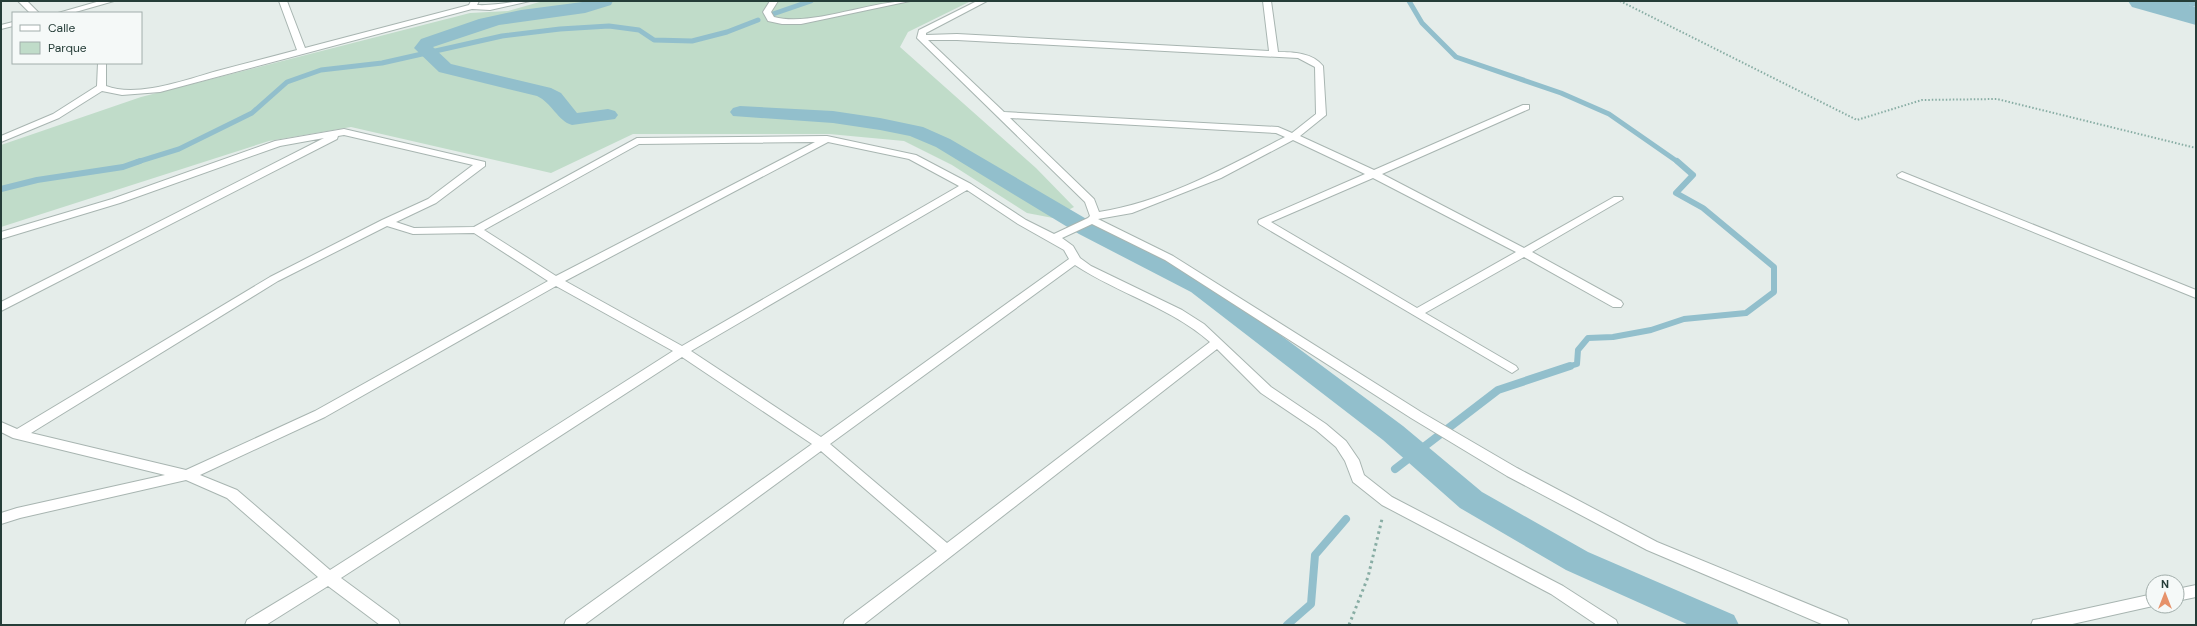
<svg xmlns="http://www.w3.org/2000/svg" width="2197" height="626" font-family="'DM Sans',sans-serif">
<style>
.green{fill:#c0dcc9}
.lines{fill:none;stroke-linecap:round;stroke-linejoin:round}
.stream-far2{stroke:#92bfcc;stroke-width:5}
.stream-far1{stroke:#92bfcc;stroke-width:6}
.stream{stroke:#92bfcc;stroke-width:8}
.canal{fill:#92bfcc;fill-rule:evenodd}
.river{fill:#92bfcc;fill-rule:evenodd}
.minor-casing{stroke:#a8b5b1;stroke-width:2}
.path-far1{stroke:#88ada4;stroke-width:2;stroke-dasharray:1.5 2;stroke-linecap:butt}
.path{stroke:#88ada4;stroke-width:3;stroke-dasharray:2.5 3.5;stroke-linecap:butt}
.minor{fill:#fff;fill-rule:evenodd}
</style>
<rect width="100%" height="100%" fill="#e5edea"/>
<polygon class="green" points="543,1 971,1 908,32 900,47 1036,168 1074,207 1053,218 1027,213 952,165 904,141 829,134 633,134 551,173 351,127 269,141 1,227 1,145 141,97 470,13 508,11"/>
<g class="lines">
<g class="stream-far2">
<polyline points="1409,1 1422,23 1456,57 1561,93 1609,114 1678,162"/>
<polyline points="2174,1 2196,4"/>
<polyline points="770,15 811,1"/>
<polyline points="137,162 179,149 252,113 287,82 321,70 382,63 502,36 560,29 609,26 639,30 654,40 692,41 727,32 758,20"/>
</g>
<g class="stream-far1">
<polyline points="1,189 37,180 123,167 140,161"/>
<polyline points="1567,367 1577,364 1578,350 1588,338 1613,337 1651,330 1684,319 1746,313 1774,292 1774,267 1703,208 1676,193 1693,175 1677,161"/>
</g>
<g class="stream">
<polyline points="1395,469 1498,390 1570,366"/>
<polyline points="1287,625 1311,604 1315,555 1346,519"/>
</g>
<g class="canal">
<path d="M 590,1 L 613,1 L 611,5 L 585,13 L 499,25 L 433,47 L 451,64 L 551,88 L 561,93 L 577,113 L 608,109 L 615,111 L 618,115 L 615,119 L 572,125 C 558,121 552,103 537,96 L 439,72 L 414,48 L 421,39 L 479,19 L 521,10 Z"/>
<polygon points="740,106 833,111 880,118 923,127 950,139 1095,224 1209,282 1403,426 1482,492 1588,552 1734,615 1739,625 1689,625 1566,570 1460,508 1383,440 1191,292 1079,234 936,147 910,136 880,130 833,123 733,116 730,112 733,108"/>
</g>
<polygon class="river" points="2128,1 2174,1 2196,7 2196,25 2132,7"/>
<g class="minor-casing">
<g id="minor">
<polygon points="18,1 27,1 39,13 30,13"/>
<polygon points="100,1 114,1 72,13 58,13"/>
<path d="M 279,1 L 287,1 L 305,48 L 469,5 L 471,1 L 479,1 L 477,5 C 495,6 512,1 530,1 L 490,10 L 472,9 L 160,92 L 122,95 L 102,91 L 59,118 L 1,142 L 1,136 L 53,114 L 97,86 L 98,63 L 106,63 L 106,86 C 137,98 185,80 217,71 C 244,64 270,57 297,50 Z"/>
<path d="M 770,1 L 778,1 L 771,12 L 774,17 C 811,27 869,1 910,1 L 801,24 L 782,24 L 768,21 L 763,12 Z"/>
<path d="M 977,1 L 987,1 L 926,33 L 926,35 L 957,34 L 1269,51 L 1263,1 L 1271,1 L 1278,52 C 1294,52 1313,53 1323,66 L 1326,115 L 1300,136 L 1374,170 L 1523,105 L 1529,105 L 1529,109 L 1382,174 L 1524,248 L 1614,197 L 1622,197 L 1623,199 L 1532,252 L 1621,301 L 1623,304 L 1621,307 L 1613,307 L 1524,257 L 1425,313 L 1516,366 L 1518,369 L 1512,373 L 1259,224 L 1258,222 L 1259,220 L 1365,174 L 1293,140 L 1221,178 L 1132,213 L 1098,219 L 1173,256 L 1421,412 L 1517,468 L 1657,542 L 1847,620 L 1849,625 L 1824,625 L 1647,550 L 1507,476 L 1411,418 L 1165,260 L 1092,224 L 1062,238 L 1073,246 L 1080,258 L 1091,266 L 1182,310 L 1204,324 L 1271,387 L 1326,424 L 1346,441 L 1359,460 L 1364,475 L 1392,497 L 1563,586 L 1616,620 L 1618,625 L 1597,625 L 1551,594 L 1382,505 L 1353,482 L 1345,461 L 1336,447 L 1316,430 L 1261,393 L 1217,349 L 863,625 L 843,625 L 845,620 L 937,551 L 821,451 L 584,625 L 564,625 L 566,620 L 812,444 L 682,357 L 341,578 L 398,620 L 400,625 L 380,625 L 328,586 L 266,625 L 245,625 L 247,620 L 318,577 L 227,498 L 186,480 L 20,518 L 1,524 L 1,513 L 17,508 L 165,475 L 13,438 L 1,432 L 1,422 L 17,429 L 270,277 L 382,220 L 428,199 L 473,165 L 344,135 L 338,136 L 337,139 L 1,311 L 1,302 L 324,138 L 280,146 L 120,203 L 1,239 L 1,232 L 112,199 L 275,141 L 344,129 L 485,162 L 485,166 L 436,203 L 396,222 L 414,228 L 474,227 L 637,138 L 827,136 L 916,155 L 971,184 L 1026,220 L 1054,234 L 1088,218 L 1090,216 L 1085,202 L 917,38 L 919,30 ZM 928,40 L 957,40 L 1298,58 L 1315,67 L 1316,114 L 1292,133 L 1278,127 L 1004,112 ZM 1010,118 L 1276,133 L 1285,137 C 1227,167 1164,202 1099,212 L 1094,199 ZM 815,142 L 556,276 L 484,230 L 639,144 ZM 828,142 L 909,159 L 959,186 L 682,346 L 565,281 ZM 1373,178 L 1516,252 L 1417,308 L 1271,222 ZM 967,190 L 1018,224 L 1064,250 L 1069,259 L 821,437 L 691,351 ZM 387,226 L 413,234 L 474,233 L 548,281 L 315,411 L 186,470 L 31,433 L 278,281 ZM 1075,265 C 1119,294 1170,307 1210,342 L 947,543 L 830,444 ZM 556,286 L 673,351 L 330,570 L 237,490 L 200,475 L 325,417 Z"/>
<polygon points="13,22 13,26 1,29 1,25"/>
<polygon points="1902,172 2196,290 2196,298 1898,177 1897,175"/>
<polygon points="2196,585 2196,597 2177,601 2177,589"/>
<polygon points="2153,594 2153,606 2068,625 2031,625 2033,620 2039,619"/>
</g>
</g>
<polyline class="path-far1" points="1620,1 1857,120 1922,100 1997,99 2196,148"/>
<polyline class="path" points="1349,625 1368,577 1382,519"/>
<use href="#minor" class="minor"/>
</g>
<rect width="2197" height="626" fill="none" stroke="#253d38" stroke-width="4"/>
<rect x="12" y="12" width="130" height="52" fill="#f5f9f8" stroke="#a2aeab"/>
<rect x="20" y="25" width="20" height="6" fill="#ffffff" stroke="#a2aeab"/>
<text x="48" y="32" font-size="12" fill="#253d38">Calle</text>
<rect x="20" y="42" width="20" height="12" fill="#c0dcc9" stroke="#a2aeab"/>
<text x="48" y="52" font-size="12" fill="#253d38">Parque</text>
<g transform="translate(2165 594)"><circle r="19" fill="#f5f9f8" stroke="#a2aeab"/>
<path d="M0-3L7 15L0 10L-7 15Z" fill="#e6926a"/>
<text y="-6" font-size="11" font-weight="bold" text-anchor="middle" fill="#253d38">N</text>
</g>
</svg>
